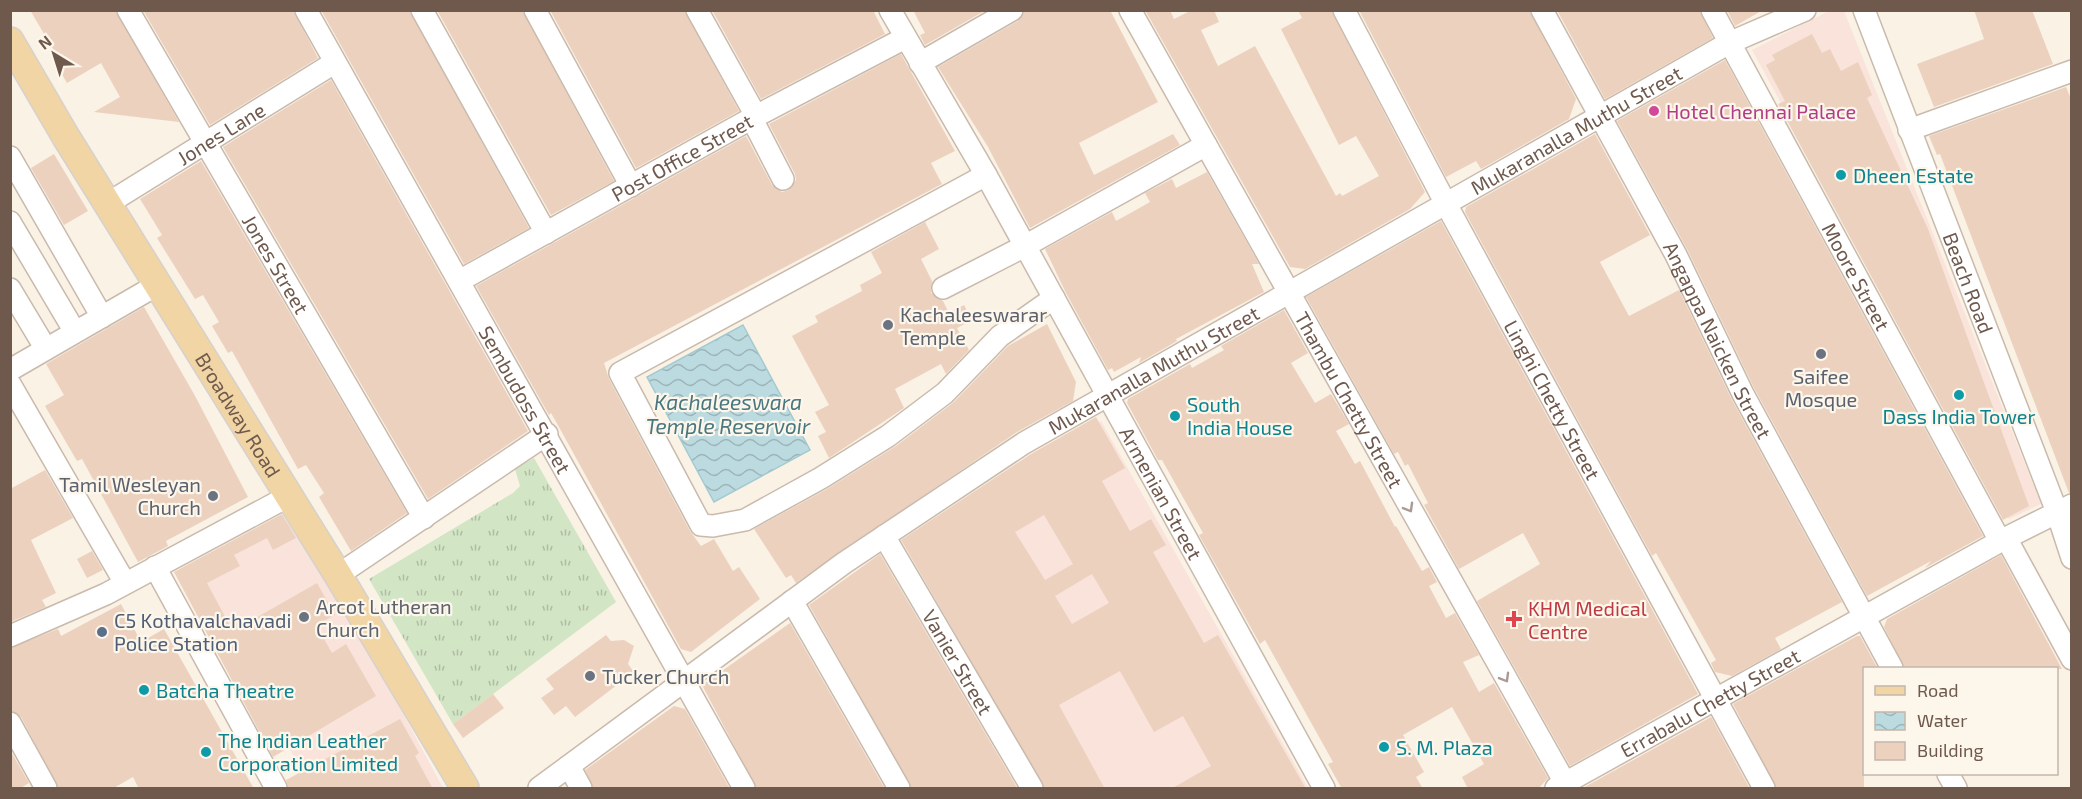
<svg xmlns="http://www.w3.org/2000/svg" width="2082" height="799" font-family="'Exo 2',sans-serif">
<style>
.commercial{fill:#f9e3da}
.grass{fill:url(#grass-tufts)}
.water{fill:url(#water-waves);stroke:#a3cad1;stroke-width:1.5}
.building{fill:#ecd1bf;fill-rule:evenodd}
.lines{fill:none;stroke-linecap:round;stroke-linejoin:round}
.minor-casing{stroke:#c9baac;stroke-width:24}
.major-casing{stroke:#d7d1cd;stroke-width:30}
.minor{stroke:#fff;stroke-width:21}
.major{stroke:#f1d5a4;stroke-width:27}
.oneway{stroke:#a99b94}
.hotel-dot{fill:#d1479c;stroke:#fdf6eb;stroke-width:2}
.culture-dot{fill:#0f9aa8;stroke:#fdf6eb;stroke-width:2}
.worship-dot{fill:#6b7280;stroke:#fdf6eb;stroke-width:2}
.health-dot{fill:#e0444e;stroke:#fdf6eb;stroke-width:2}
.service-dot{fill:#5c6f8a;stroke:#fdf6eb;stroke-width:2}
.labels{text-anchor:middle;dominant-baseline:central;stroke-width:4.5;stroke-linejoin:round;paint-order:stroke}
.hotel-label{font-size:20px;fill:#b23c85;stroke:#fdf6eb;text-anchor:start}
.street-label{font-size:20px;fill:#6f594d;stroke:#fdf6eb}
.culture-label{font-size:20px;fill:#0d838f;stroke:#fdf6eb;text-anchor:start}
.worship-label{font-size:20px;fill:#5b616d;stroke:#fdf6eb;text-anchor:start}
.health-label{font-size:20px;fill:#be3a42;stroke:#fdf6eb;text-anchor:start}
.service-label{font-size:20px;fill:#4e5e75;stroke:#fdf6eb;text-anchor:start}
.water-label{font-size:21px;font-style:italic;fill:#497780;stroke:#fdf6eb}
</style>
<defs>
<pattern id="grass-tufts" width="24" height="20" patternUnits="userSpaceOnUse" patternTransform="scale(1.5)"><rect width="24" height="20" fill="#d2e5c5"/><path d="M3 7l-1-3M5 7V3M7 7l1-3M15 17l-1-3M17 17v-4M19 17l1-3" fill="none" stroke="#afbda2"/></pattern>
<pattern id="water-waves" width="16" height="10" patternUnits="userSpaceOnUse" patternTransform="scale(1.5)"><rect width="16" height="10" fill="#bcdbe1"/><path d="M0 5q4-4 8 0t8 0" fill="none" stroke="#9db5b9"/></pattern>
</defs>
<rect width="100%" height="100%" fill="#faf2e5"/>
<g class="commercial">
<polygon points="1829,11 1844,11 2041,504 2009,519 1752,50"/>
<polygon points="1101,421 1308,788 1059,788 916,544"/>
<polygon points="297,517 443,788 311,788 192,570"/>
</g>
<polygon class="grass" points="534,458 616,602 453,724 369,579 513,493 520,486 515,469"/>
<polygon class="water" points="743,325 810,450 714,502 647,377"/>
<g class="building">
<polygon points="30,10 115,10 179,122 94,112 120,97 101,63 67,83 53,59 57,56"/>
<polygon points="143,10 293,10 318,58 210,125"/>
<polygon points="321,10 409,10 529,228 464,264"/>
<polygon points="437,10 522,10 614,181 551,215"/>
<polygon points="550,10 684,10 739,111 636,168"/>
<polygon points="712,10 873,10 885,34 761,99"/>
<polygon points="913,10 986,10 925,45 920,35 925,33"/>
<polygon points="1025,10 1110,10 1158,102 1079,143 1094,175 1173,134 1180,145 1030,228 988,147 938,67 1018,21"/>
<polygon points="1145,10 1170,10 1174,19 1192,10 1214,10 1219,22 1201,30 1218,66 1255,46 1336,196 1340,193 1342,196 1379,176 1356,136 1339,145 1281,29 1302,18 1298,10 1331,10 1425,192 1410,209 1305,269 1290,267"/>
<polygon points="1359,10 1529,10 1576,99 1569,119 1481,169 1476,161 1446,177"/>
<polygon points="1557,10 1699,10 1713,38 1605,99"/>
<polygon points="1727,10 1763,10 1735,26"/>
<polygon points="1974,10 2032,10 2053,64 1934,107 1917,64 1984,39"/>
<polygon points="1812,34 1822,53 1830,49 1841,71 1858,62 1872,95 1867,98 1928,229 2029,506 2003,520 1778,104 1785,101 1766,65 1775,60 1772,55"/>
<polygon points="901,54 955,151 931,163 942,184 604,363 609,379 690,531 701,546 714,539 733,571 739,567 760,599 691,652 681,649 559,427 551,413 549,415 476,286 746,136 772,185 782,192 789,190 796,180 795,174 769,124"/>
<polygon points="1725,60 1983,536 1925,568 1931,561 1867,596 1754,388 1687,249 1617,121"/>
<polygon points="331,80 528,431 428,499 223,147"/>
<polygon points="2066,87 2072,101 2072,492 2069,493 1940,154 1937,155 1929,136"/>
<polygon points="1595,134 1650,235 1600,262 1629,316 1679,290 1732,400 1842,602 1775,638 1781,649 1732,676 1715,672 1711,663 1716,660 1656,553 1652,556 1465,212 1466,207"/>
<polygon points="54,154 88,211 64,225 31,168"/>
<polygon points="201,161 407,513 351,551 319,497 324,493 306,465 298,469 232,351 228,353 212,326 219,322 203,295 195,299 157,238 162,235 140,199"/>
<polygon points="1207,172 1259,264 1252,264 1264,292 1176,339 1177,341 1139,363 1141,357 1114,372 1112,368 1108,370 1066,293 1045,249 1112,212 1116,221 1136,210 1150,202 1145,193 1172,179 1176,188"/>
<polygon points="1441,221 1698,694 1570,766 1477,601 1540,564 1523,533 1459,569 1424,505 1428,503 1408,464 1405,466 1398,452 1394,454 1306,297"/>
<polygon points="925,222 939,249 921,259 932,281 931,293 943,301 949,313 964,305 972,320 957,328 969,350 946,374 941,364 895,389 904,408 829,458 818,436 826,432 815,412 829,405 792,336 818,322 815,316 862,291 860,285 882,273 871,252"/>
<polygon points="144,307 194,394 248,497 166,541 168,546 138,562 82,459 77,461 45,406 64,395 46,364"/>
<polygon points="1284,310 1308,353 1291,363 1315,403 1331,394 1349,424 1336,431 1355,464 1360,461 1395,527 1396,526 1422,571 1429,567 1437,582 1429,586 1446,618 1455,613 1479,655 1463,662 1479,692 1494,683 1548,778 1538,789 1468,789 1462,777 1484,764 1452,707 1403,735 1424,772 1416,777 1423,789 1342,789 1328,764 1333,762 1265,640 1260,644 1199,535 1203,533 1162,460 1158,460 1127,403 1128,399 1190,364 1192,368 1224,350 1221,346"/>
<polygon points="1047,324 1076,382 1073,401 1017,432 796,583 791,575 786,578 754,529 827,489 896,446 954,402 1008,346"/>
<path d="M 1096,417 L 1125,468 L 1102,481 L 1130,531 L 1151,519 L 1166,545 L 1153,552 L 1204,643 L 1218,635 L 1306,789 L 1171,789 L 1211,766 L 1183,716 L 1154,732 L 1120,671 L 1059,705 L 1105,789 L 1045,789 L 901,540 L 1031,454 ZM 1044,515 L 1073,564 L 1045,580 L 1015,532 ZM 1092,574 L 1109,603 L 1072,624 L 1055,596 Z"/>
<polygon points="45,470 73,518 31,540 56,593 42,600 46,607 10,622 10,489"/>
<polygon points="282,514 296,538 273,550 267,538 234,555 240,566 207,583 230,626 243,619 245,624 317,583 335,615 316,625 332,653 346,644 376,696 273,757 174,572"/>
<polygon points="92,551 103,570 87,578 77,559"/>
<polygon points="880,554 1018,789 912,789 809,605"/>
<polygon points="2001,555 2062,669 1905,669 1884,627 1887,619"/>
<polygon points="121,604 141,642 164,629 254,789 139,789 133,777 112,789 59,789 21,717 10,710 10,648 58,629 61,636"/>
<polygon points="790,623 885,789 757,789 702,685"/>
<polygon points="606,635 611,641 624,640 634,646 628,664 634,672 575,717 566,706 554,715 541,698 554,689 546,679"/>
<polygon points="1857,636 1860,636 1878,669 1864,669 1864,789 1777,789 1733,704"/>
<polygon points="493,694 504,708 463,738 453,724"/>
<polygon points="674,706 685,709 730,789 594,789 585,770"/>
<polygon points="1711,717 1750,789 1581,789"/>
<polygon points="400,719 419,753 415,756 433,789 289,789 286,780"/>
<polygon points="10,750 29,783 19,789 10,789"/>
</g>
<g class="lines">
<g class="minor-casing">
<g id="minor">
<path id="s1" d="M 128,10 L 424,518"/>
<path id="s2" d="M 306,10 L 744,788"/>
<polyline points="422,10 546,233"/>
<polyline points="535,10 631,186"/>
<polyline points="697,10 756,116"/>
<path id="s3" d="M 890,10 L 986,175 L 1324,788"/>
<path id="s4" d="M 1130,10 L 1568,788"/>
<path id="s5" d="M 1344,10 L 1445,202 L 1764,788"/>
<path id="s6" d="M 1542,10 L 1676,255 L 1743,394 L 1892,668"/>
<path id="s7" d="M 1712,10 L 2000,541"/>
<path id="s8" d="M 1864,10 L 2057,512 L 2072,558"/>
<polyline points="920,63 1012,10"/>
<polyline points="752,119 783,179"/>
<polyline points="1909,130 2072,71"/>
<polyline points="10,157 102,317"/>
<polyline points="986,175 620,373 701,525 713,526 745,520 821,478 888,436 945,393 1000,336 1054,298"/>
<path id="s9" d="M 107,204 L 334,63"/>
<polyline points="10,222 75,332"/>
<path id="s10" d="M 459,281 L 756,116 L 905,38"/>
<polyline points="943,288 1025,246 1206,145"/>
<polyline points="10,289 46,349"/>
<polyline points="10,370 157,285"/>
<polyline points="10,384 125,583"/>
<path id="s11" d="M 884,536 L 1032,788"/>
<polyline points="2006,538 2072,659"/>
<polyline points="155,567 276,788"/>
<polyline points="338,575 547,434"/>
<polyline points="792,601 899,788"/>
<polyline points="10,636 106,594 289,496"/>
<polyline points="10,723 46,788"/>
<polyline points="569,766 581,788"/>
<polyline points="1948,774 1956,788"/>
<path id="s12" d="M 539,788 L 844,563 L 1024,443 L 1729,43 L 1805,10"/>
<path id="s13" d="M 1556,788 L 2006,538 L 2072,505"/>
</g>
</g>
<g class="major-casing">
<g id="major">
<path id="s14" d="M 10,41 L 66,137 L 338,575 L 465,788"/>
</g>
</g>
<use href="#minor" class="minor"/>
<use href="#major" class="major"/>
</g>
<defs><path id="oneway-chevron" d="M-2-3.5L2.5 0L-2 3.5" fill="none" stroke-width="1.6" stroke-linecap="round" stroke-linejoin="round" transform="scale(1.5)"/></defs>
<g class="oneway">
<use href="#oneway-chevron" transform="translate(1409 508) rotate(60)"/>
<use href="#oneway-chevron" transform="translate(1505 678) rotate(60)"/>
</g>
<circle class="hotel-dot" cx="1654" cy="111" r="6"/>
<g class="culture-dot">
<circle cx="1841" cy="175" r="6"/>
<circle cx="1959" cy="395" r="6"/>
<circle cx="1175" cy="416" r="6"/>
<circle cx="144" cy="690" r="6"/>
<circle cx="1384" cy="747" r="6"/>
<circle cx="206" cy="752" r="6"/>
</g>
<g class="worship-dot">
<circle cx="888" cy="325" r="6"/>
<circle cx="1821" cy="354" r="6"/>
<circle cx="213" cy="496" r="6"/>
<circle cx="304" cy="617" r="6"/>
<circle cx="590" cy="676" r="6"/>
</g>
<path class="health-dot" d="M1511 610h6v6h6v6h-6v6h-6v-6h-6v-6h6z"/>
<circle class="service-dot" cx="102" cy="632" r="6"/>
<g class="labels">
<g class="hotel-label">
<text x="1666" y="111">Hotel Chennai Palace</text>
</g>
<g class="street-label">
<text stroke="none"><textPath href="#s12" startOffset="1230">Mukaranalla Muthu Street</textPath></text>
<text stroke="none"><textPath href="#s9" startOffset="134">Jones Lane</textPath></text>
<text stroke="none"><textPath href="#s10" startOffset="255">Post Office Street</textPath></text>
<text stroke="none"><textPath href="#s1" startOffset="294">Jones Street</textPath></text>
<text stroke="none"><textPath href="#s7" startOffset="303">Moore Street</textPath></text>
<text stroke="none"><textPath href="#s8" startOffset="292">Beach Road</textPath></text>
<text stroke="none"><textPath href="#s6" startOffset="374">Angappa Naicken Street</textPath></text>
<text stroke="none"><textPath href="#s12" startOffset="744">Mukaranalla Muthu Street</textPath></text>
<text stroke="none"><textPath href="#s2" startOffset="447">Sembudoss Street</textPath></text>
<text stroke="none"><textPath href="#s4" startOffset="447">Thambu Chetty Street</textPath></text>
<text stroke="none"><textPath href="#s5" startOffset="442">Linghi Chetty Street</textPath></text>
<text stroke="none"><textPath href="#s14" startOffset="438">Broadway Road</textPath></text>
<text stroke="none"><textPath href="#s3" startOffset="554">Armenian Street</textPath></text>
<text stroke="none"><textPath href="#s11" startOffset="146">Vanier Street</textPath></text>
<text stroke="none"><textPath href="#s13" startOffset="176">Errabalu Chetty Street</textPath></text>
</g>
<g class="culture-label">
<text x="1853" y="175">Dheen Estate</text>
<text x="1187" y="404">South<tspan x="1187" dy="23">India House</tspan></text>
<text x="1959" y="416" text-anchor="middle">Dass India Tower</text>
<text x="156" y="690">Batcha Theatre</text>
<text x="218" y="740">The Indian Leather<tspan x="218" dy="23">Corporation Limited</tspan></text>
<text x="1396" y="747">S. M. Plaza</text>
</g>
<g class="worship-label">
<text x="900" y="314">Kachaleeswarar<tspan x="900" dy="23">Temple</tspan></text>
<text x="1821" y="376" text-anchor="middle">Saifee<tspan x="1821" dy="23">Mosque</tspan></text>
<text x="201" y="484" text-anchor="end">Tamil Wesleyan<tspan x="201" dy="23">Church</tspan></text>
<text x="316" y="606">Arcot Lutheran<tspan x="316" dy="23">Church</tspan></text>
<text x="602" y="676">Tucker Church</text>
</g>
<g class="health-label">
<text x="1528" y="608">KHM Medical<tspan x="1528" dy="23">Centre</tspan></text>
</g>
<g class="service-label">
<text x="114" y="620">C5 Kothavalchavadi<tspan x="114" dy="23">Police Station</tspan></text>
</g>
<g class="water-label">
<text x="728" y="401">Kachaleeswara<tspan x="728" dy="24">Temple Reservoir</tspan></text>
</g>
</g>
<rect width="2082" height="799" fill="none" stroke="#6f594d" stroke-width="24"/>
<rect x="1863" y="667" width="195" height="108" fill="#fdf6eb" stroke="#c4b7ac" stroke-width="1.5"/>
<rect x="1875" y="686" width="30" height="9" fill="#f1d5a4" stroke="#c4b7ac" stroke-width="1.5"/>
<text x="1917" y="697" font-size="18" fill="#6f594d">Road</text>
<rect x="1875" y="712" width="30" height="18" fill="url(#water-waves)" stroke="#c4b7ac" stroke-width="1.5"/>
<text x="1917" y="727" font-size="18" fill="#6f594d">Water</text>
<rect x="1875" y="742" width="30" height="18" fill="#ecd1bf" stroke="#c4b7ac" stroke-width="1.5"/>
<text x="1917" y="757" font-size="18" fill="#6f594d">Building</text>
<g transform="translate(54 54) rotate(322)" stroke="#fdf6eb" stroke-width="4.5" paint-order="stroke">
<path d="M0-4.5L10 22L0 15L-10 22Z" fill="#6f594d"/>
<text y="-9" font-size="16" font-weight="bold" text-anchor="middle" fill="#6f594d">N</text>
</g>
</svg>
